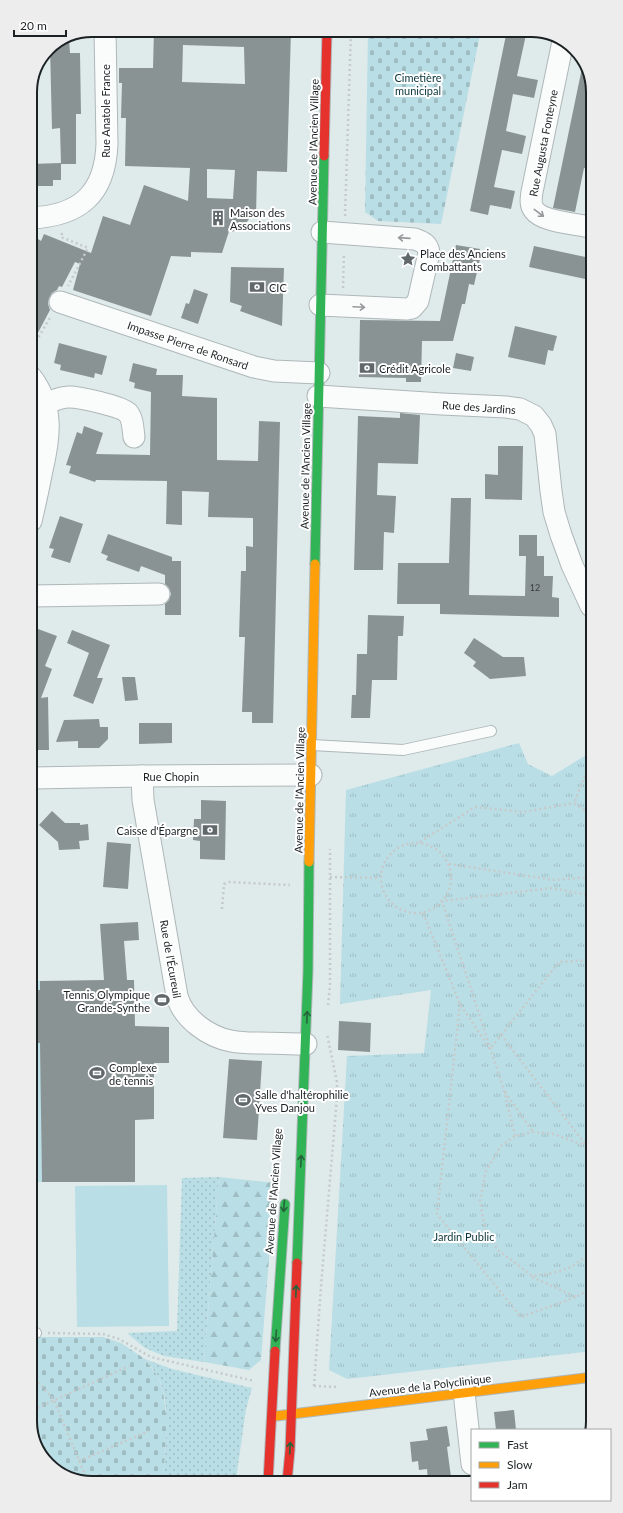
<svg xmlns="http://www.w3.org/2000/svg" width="623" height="1513" font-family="Lato,sans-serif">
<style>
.grass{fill:url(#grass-dots)}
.forest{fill:url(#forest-firs)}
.cemetery{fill:url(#cemetery-stones)}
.park{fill:url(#park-tufts)}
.garden{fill:#badee5}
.building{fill:#8a9394;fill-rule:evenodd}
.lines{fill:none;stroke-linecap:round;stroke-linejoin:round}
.lane-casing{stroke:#afb7b8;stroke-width:12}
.street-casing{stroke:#afb7b8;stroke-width:23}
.fast-casing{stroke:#afb7b8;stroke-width:11}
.slow-casing{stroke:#afb7b8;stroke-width:11}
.jam-casing{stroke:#afb7b8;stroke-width:11}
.path{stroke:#c6cacb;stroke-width:2.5;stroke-dasharray:2 3;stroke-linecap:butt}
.lane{stroke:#fafcfc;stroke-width:10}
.street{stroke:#fafcfc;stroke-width:21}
.fast{stroke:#30b455;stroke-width:9}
.slow{stroke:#ff9f0a;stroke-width:9}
.jam{stroke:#e5322d;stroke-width:9}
.oneway{stroke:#969a9b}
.oneway2{stroke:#25643a}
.labels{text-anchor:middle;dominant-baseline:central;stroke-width:4;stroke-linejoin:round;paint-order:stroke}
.number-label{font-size:9px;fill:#383e40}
.park-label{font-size:11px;fill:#08343b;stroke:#fff}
.street-label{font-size:11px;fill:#1c2224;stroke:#fff}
.poi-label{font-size:11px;fill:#1c2224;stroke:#fff;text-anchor:start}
.rim{fill:none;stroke:#1c2224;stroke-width:2}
</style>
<defs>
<pattern id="grass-dots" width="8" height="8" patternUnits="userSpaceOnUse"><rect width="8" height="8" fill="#badee5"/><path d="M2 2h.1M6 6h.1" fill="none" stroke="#9fbec4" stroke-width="1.8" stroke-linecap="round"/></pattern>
<pattern id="forest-firs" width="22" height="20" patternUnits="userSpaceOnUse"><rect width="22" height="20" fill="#badee5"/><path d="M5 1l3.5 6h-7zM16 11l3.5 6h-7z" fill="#9fbec4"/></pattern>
<pattern id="cemetery-stones" width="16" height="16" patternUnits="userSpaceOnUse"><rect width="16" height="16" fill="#badee5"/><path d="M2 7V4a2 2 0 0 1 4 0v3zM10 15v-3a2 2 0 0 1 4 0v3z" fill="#9fbec4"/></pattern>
<pattern id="park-tufts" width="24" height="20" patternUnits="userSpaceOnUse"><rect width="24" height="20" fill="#badee5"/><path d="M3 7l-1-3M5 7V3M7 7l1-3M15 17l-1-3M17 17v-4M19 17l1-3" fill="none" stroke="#9fbec4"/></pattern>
</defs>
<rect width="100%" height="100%" fill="#dfeaeb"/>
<g class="grass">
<polygon points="219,1177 204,1362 164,1356 145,1348 127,1333 177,1331 182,1178"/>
<path d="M 145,1359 L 172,1369 L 252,1388 L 246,1409 L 237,1472 L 237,1482 L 163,1482 C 165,1452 172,1404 158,1377 C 154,1370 149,1364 145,1359 Z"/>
</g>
<polygon class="forest" points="219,1177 275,1183 261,1360 249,1370 204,1362"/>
<g class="cemetery">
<polygon points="368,30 481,30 441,224 378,221 365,212"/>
<polygon points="33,1337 103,1337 121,1343 145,1359 158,1377 163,1391 167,1422 163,1482 88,1483 54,1470 33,1441"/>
</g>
<polygon class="park" points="519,743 528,764 552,776 591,752 593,1351 347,1379 329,1370 347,1056 424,1053 431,990 340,1004 346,790"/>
<g class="garden">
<polygon points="32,854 33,980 40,981 42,1182 33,1182"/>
<polygon points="167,1185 169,1326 77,1327 75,1186"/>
</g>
<g class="building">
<path d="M 154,30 L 291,30 L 287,172 L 257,171 L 256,216 L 251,216 L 244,226 L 232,232 L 232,222 L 222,253 L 191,252 L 191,257 L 171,256 L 151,316 L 73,290 L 80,264 L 75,262 L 62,287 L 59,286 L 57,290 L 52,293 L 49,298 L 48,304 L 50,310 L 31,346 L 31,258 L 38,239 L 41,241 L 44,234 L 91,253 L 103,216 L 130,225 L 144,185 L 188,201 L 190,168 L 125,166 L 126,118 L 121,118 L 122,83 L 119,83 L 119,68 L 153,68 ZM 183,45 L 244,47 L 245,84 L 182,82 ZM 207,169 L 235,170 L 233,199 L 207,198 Z"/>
<polygon points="507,30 527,30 517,76 538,80 534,98 513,94 506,131 526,136 522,154 502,150 494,187 515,191 511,209 490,205 488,215 470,211"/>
<polygon points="69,39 70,53 80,53 81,114 76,114 76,164 61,164 60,128 52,129 50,47"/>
<polygon points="583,63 590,72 590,170 584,168 575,212 553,208"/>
<polygon points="61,163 61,180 53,180 53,186 30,186 30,164"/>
<polygon points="456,245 480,249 478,258 480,259 474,285 469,284 465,304 462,304 453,341 422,341 421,382 406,382 406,378 359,377 360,320 440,321"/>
<polygon points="534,246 590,258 590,280 529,267"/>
<polygon points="231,267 284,268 282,326 240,311 242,306 230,302"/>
<polygon points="194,289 208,294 198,324 181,318 186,303 189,304"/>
<polygon points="515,326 557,336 553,351 548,350 545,365 508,357"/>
<polygon points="59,343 107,356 102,375 95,373 94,378 60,370 61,365 54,363"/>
<polygon points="456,353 474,357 471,371 453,368"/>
<polygon points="133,363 157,369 156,375 183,375 182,396 217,398 217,460 258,461 259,421 280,422 273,723 252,723 252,712 242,712 245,637 239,637 241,571 246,571 246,546 253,547 253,518 208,517 209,492 182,491 182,525 166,524 167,481 96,480 95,482 69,473 71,466 66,465 77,432 82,434 84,426 103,433 96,454 150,455 151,392 134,388 135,383 129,381"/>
<polygon points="400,413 420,415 418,464 378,463 377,495 396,496 394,533 384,532 383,570 354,570 358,416 400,418"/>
<polygon points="498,446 523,446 522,500 485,499 485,474 498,475"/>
<polygon points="451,498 471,498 469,595 525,596 526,556 519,556 519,535 537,535 537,556 544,556 544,576 553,576 552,597 559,598 559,617 440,614 440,604 397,604 398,563 449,563"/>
<polygon points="60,516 83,524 70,563 51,557 54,549 49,548"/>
<polygon points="108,534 172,557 172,561 181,561 181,615 165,615 165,604 169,600 171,594 169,588 165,584 165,575 141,566 139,572 106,560 108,556 101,553"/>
<polygon points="368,615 404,616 403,636 398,636 397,680 372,680 370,718 351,718 352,695 356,695 357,654 367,654"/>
<polygon points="38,629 57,636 45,666 52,669 41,698 48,697 49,750 32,750 31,646"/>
<polygon points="72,630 110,645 97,678 103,678 93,704 73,696 89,653 67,643"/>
<polygon points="474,638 503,657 524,657 526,676 490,679 473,666 476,662 464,653"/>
<polygon points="122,677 135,677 138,700 125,701"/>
<polygon points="99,719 100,727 108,727 108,739 99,748 78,748 78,741 56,742 64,720"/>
<polygon points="139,723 172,723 172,743 139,744"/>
<polygon points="201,800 226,801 225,860 200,859 200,841 193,840 194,819 201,819"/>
<polygon points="52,811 65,823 80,823 80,825 88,824 89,840 79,841 80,849 59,850 58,842 39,825"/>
<polygon points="107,842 131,844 128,889 103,887"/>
<polygon points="138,922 139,940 124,941 127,980 134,980 135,1026 169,1027 169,1063 154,1063 154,1119 135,1120 135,1182 42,1182 40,1043 32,1043 32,991 40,990 40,981 104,980 100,924"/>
<polygon points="339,1021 371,1023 370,1052 338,1050"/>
<polygon points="229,1059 262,1061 257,1140 223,1138"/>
<polygon points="514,1410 516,1430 496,1430 494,1412"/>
<polygon points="447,1426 450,1446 447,1447 451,1477 449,1478 449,1480 428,1481 427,1469 419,1470 418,1461 412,1462 410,1442 428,1440 426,1429"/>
</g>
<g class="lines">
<g class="lane-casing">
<g id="lane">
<polyline points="312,745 403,750 491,731"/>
<polyline points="33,1333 36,1333"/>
</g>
</g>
<g class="street-casing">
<g id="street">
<path d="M 563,41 L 532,192 C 531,199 530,205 534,210 C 542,222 577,224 590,227"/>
<path d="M 30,218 C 80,216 105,194 107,144 L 105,30"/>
<polyline points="60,302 254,367 274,371 319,373"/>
<path d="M 320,305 L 407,309 L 412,308 L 418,301 L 429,253 C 428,244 423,242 415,239 L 322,232"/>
<path d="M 31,377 C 54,407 50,436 42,470 C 39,487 35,504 31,521"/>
<polyline points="318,396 442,404 506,407 520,409 534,416 541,425 545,434 551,491 554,512 561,535 572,565 591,606"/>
<path d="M 45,404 C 52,401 60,397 69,397 C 79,397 121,406 128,413 C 133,419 133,430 134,437"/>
<polyline points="31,596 159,594"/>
<path d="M 142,776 L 143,800 L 177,996 C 183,1019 209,1037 231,1041 C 241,1043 250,1043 259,1043 C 275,1043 290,1044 306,1044"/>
<polyline points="32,778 142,776 311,775"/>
<polyline points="464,1392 472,1464"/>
</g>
</g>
<g class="fast-casing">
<g id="fast">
<polyline points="315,564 324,156"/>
<polyline points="297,1263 308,971 309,862"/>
<polyline points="275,1351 285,1204"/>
</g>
</g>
<g class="slow-casing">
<g id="slow">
<polyline points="309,862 315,564"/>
<polyline points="276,1416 593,1377"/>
</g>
</g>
<g class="jam-casing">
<g id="jam">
<polyline points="324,156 327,30"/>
<polyline points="268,1482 275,1351"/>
<polyline points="287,1482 290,1450 297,1263"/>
</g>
</g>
<g class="path">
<polyline points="345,216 351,30"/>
<polyline points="62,233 61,237 88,248 68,286"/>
<polyline points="343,288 344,253"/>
<polyline points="31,350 51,316"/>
<polyline points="591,762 574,803 592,815"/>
<polyline points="420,842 475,807 523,812 574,803"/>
<circle cx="416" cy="878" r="35"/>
<polyline points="449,864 554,880 592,877"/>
<polyline points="330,877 380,878"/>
<polyline points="222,909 224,884 229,882 290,885"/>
<polyline points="423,913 460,1004 490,1049 559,962 592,960"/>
<polyline points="460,1004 437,1214 521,1317 576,1297"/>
<polyline points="328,1005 330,986 330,849"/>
<polyline points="501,1035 586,1145"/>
<polyline points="505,1092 533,1132"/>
<polyline points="515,1136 504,1090 442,901 552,888 592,896"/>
<path d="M 592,1155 L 586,1146 L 554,1134 L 533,1132 L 515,1136 L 501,1146 L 486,1171 L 480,1201 L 485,1230 L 498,1250 L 532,1276 C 558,1273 575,1270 593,1248"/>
<polyline points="532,1277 576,1297 593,1288"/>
<polyline points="48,1333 103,1334 119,1339 151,1357 254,1381"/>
<polyline points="33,1381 40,1384 54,1400 85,1475 84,1482"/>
<polyline points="314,1386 321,1286 337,1097 337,1082 327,1034"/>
<polyline points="314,1386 337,1387"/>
<polyline points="33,1410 129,1366"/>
<polyline points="79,1461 149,1431"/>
</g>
<use href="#lane" class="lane"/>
<use href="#street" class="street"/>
<use href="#fast" class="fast"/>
<use href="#slow" class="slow"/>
<use href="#jam" class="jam"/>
</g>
<defs><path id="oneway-shaft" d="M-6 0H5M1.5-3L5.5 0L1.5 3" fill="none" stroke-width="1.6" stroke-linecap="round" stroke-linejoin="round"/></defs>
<g class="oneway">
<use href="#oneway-shaft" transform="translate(539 213) rotate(37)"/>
<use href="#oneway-shaft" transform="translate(404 238) rotate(-176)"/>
<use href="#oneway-shaft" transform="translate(359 307) rotate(3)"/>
</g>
<g class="oneway2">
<use href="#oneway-shaft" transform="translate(307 1017) rotate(-88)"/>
<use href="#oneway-shaft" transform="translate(301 1161) rotate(-87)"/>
<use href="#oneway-shaft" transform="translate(284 1206) rotate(94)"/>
<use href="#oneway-shaft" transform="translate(296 1291) rotate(-88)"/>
<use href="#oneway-shaft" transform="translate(276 1336) rotate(94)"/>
<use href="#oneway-shaft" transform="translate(290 1448) rotate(-87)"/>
</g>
<defs>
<g id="building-bare" transform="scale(1.2)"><path d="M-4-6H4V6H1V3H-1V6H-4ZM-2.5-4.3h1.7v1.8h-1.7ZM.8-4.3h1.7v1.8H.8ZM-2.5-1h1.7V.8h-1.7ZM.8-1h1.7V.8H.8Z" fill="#60686a" stroke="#fff" stroke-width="2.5" paint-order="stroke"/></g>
<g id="sight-bare" transform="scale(1.2)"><path d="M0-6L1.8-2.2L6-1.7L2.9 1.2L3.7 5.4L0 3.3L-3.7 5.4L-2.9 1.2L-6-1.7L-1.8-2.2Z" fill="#60686a" stroke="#fff" stroke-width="2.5" paint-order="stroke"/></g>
<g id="bank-bare" transform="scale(1.2)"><path d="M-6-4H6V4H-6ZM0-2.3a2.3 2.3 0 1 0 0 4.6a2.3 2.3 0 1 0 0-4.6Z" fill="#60686a" stroke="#fff" stroke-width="2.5" paint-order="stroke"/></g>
<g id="stadium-bare" transform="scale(1.2)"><path d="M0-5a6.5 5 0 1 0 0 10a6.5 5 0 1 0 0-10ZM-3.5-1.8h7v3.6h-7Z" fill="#60686a" stroke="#fff" stroke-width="2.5" paint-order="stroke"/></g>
</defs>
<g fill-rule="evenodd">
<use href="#building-bare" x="218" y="218"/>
<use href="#sight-bare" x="408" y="259"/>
<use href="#bank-bare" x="257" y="287"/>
<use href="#bank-bare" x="367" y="368"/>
<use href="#bank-bare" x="210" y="830"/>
<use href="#stadium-bare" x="162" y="1000"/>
<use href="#stadium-bare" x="97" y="1073"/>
<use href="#stadium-bare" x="243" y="1100"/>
</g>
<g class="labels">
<g class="number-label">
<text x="535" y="587">12</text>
</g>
<g class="park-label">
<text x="418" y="77">Cimetière<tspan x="418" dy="13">municipal</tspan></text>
<text x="464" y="1236">Jardin Public</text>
</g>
<g class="street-label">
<text transform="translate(105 111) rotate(-90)">Rue Anatole France</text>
<text transform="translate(313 142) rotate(-89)">Avenue de l'Ancien Village</text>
<text transform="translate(543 143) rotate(-79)">Rue Augusta Fonteyne</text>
<text transform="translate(188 345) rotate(19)">Impasse Pierre de Ronsard</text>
<text transform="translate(479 407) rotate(4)">Rue des Jardins</text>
<text transform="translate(305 466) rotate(-89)">Avenue de l'Ancien Village</text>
<text x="171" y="776">Rue Chopin</text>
<text transform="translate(299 790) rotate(-89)">Avenue de l'Ancien Village</text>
<text transform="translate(171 959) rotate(80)">Rue de l'Écureuil</text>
<text transform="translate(273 1191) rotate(-86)">Avenue de l'Ancien Village</text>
<text transform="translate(430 1385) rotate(-7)">Avenue de la Polyclinique</text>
</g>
<g class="poi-label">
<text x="230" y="212">Maison des<tspan x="230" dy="13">Associations</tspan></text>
<text x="420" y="253">Place des Anciens<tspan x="420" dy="13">Combattants</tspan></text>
<text x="269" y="287">CIC</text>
<text x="379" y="368">Crédit Agricole</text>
<text x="198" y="830" text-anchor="end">Caisse d'Épargne</text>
<text x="150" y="994" text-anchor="end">Tennis Olympique<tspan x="150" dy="13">Grande-Synthe</tspan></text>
<text x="109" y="1067">Complexe<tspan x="109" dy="13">de tennis</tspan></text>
<text x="255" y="1094">Salle d'haltérophilie<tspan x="255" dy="13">Yves Danjou</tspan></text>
</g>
</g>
<path d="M0 0H623V1513H0ZM92 37H531A55 55 0 0 1 586 92V1421A55 55 0 0 1 531 1476H92A55 55 0 0 1 37 1421V92A55 55 0 0 1 92 37Z" fill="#ededed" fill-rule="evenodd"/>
<path class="rim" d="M92 37H531A55 55 0 0 1 586 92V1421A55 55 0 0 1 531 1476H92A55 55 0 0 1 37 1421V92A55 55 0 0 1 92 37Z"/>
<rect x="471" y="1429" width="140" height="72" fill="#ffffff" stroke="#a4a7a7"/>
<rect x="479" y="1442" width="20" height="6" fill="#30b455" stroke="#a4a7a7"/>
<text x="507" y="1449" font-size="12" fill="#1c2224">Fast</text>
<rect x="479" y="1462" width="20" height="6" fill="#ff9f0a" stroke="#a4a7a7"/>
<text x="507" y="1469" font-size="12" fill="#1c2224">Slow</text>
<rect x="479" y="1482" width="20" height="6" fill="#e5322d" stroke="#a4a7a7"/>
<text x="507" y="1489" font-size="12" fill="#1c2224">Jam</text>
<path d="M14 30v6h52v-6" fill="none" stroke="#1c2224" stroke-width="2"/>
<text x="20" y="30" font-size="12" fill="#1c2224" stroke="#ffffff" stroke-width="3" paint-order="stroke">20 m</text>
</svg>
